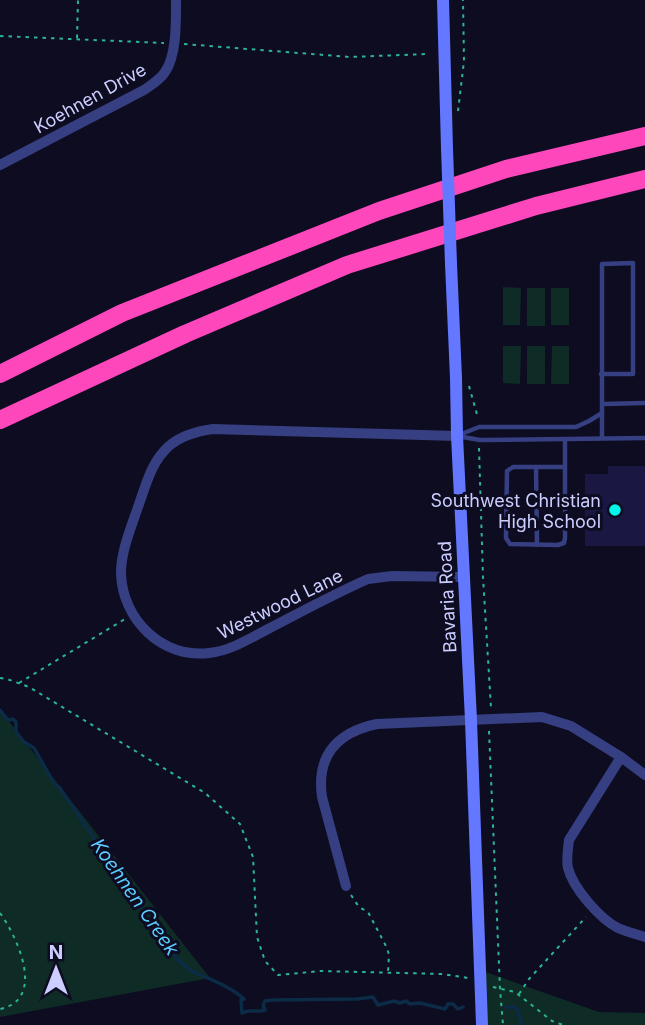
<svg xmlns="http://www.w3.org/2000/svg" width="645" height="1025" font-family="Inter,sans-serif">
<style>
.green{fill:#0f2b26}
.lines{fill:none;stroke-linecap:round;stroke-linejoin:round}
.stream{stroke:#0b2b46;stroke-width:3.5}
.building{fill:#1a1842}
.path{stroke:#2bb497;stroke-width:2;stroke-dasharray:3.5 5;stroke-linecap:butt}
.lane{stroke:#363f81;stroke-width:4.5}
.street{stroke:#363f81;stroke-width:10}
.secondary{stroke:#6377ff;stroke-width:12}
.highway{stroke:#ff47bc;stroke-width:18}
.secondary-bridge{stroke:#6377ff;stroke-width:12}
.poi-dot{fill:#00f7ea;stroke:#0d0c21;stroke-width:2.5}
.labels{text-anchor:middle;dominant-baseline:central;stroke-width:6;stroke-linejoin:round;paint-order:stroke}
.street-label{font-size:18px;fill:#ccceff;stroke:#0d0c21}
.poi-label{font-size:18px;fill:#ccceff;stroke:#0d0c21;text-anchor:end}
.water-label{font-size:19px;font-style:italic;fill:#5accff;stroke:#0d0c21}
</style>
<rect width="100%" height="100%" fill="#0d0c21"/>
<g class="green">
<polygon points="503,287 521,288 520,325 503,325"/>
<rect x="527" y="288" width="18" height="38"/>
<rect x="551" y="288" width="18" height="37"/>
<polygon points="503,346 521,346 520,384 503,383"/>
<rect x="527" y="346" width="18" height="38"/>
<polygon points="552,346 569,346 569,384 551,384"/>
<polygon points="0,710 210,978 0,1017"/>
<polygon points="480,970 599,1012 645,1013 645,1025 482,1025"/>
</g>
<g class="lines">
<g class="stream">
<path d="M 0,710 L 8,720 L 13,719 L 16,722 L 16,732 L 24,742 L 34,748 L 55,785 L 59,787 L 176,958 C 182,963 187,969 194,972 C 211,980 230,986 244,999 L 241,1000 L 242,1013 L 248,1011 L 261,1011 L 265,1010 L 263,1005 L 265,1001 L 272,1000 L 357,999 L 373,997 L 378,1005 L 394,1001 L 400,1003 L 406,1001 L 410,1004 L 420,1003 L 445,1009 L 448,1004 L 453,1004 L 458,1009 L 463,1007"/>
<polyline points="506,1007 514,1007 518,1010 522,1025"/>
</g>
</g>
<polygon class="building" points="608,466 645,466 645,546 585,546 585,474 608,474"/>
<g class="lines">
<g class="path">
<polyline points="0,36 164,43"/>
<polyline points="77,38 78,0"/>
<polyline points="184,44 350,57 427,54"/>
<polyline points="458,111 464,61 463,0"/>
<polyline points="469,386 478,418"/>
<polyline points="479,448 483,577 491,708"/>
<polyline points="0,678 7,679 29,687 205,793 240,824 253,857 257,937 265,961 278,975 321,971 443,974 468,978"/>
<polyline points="19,683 125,619"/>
<polyline points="489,731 500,989 503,1025"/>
<polyline points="351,895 359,907 368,912 387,948 389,955 388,972"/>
<path d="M 0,913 C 18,938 46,1000 0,1009"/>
<polyline points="493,987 515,992 552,1021 563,1025"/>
<polyline points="519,994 529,979 586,917"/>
</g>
<g class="lane">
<polyline points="601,374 633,374 633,263 602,264 602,438"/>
<polyline points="603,404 645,403"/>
<polyline points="459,435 479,427 576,427 589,421 602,413"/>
<polyline points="457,436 480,440 645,438"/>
<polyline points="565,439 565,538 564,543 558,545 510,544 506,538 507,471 513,467 565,467"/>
<polyline points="536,467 537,545"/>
</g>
<g class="street">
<path d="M 0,165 L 144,90 C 151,85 160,80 165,72 C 177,55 176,20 176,0"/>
<path d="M 457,436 L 213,429 C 198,431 182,435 169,446 C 151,462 146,485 138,507 C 131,528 121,551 121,573 C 122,619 162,659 209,653 C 230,651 249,639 268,629 C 301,612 334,594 368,579 L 392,576 L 465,577"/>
<path d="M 645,775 L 621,757 L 569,840 C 568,849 566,860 568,868 C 573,888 600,919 618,928 C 627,932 636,934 645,937"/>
<path d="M 346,886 L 322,797 C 316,755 338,732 377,724 L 542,717 L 571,726 L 621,757"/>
</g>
<g class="secondary">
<polyline points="443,0 447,148"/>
<polyline points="451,264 456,378 457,436 471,720 482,1025"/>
</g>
<g class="highway">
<polyline points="0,374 122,313 379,211 506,169 645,136"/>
<polyline points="0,420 185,334 347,265 536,206 645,179"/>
</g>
<polyline class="secondary-bridge" points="447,148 451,264"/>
</g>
<circle class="poi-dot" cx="615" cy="510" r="7"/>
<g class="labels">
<g class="street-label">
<text transform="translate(90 98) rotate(-29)">Koehnen Drive</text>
<text transform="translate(447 597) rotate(-93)">Bavaria Road</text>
<text transform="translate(280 604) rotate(-26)">Westwood Lane</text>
</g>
<g class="poi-label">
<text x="601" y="500">Southwest Christian<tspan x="601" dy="21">High School</tspan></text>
</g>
<g class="water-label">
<text transform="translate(135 897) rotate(55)">Koehnen Creek</text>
</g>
</g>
<g transform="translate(56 969)" stroke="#0d0c21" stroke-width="5" paint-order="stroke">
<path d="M0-5L12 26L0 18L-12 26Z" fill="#ccceff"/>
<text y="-10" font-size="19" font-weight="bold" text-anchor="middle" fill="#ccceff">N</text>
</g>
</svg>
